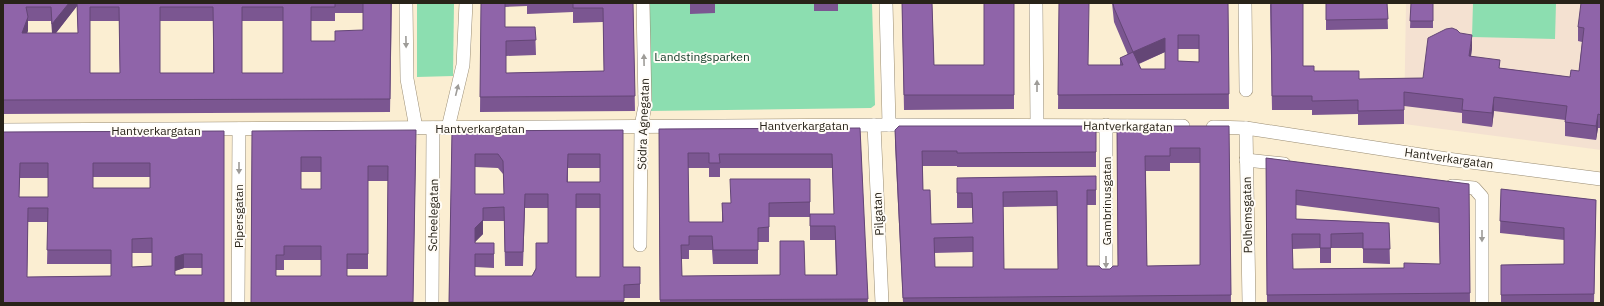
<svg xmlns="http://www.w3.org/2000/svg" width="1604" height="306" font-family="'IBM Plex Sans',sans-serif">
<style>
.education{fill:#f4e1d1}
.park{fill:#8cdeb0}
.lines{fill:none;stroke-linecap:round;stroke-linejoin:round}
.minor-casing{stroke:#998c73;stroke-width:14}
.minor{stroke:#fff;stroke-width:13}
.wall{fill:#7b5691;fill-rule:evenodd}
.shaded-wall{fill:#644676}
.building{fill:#8f64a9;stroke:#644676;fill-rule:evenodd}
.oneway{fill:#9e9c98}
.labels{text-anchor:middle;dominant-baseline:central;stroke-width:4;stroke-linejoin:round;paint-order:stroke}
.park-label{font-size:12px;fill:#0b3420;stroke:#fffcf7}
.street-label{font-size:12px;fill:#282319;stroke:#fffcf7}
</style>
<rect width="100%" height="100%" fill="#fbeed2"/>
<polygon class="education" points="1406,3 1601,3 1601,150 1404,124"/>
<g class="park">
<polygon points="417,3 454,3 453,76 417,77"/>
<polygon points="647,3 872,3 875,105 871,108 648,111"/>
<polygon points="1473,3 1556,3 1555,39 1472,37"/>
</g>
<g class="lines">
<g class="minor-casing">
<g id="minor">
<polyline points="406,3 407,79 416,128"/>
<polyline points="886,3 889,125"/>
<polyline points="1036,3 1037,125"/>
<polyline points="1245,3 1246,90"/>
<polyline points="874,125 882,303"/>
<polyline points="1106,125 1106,277"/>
<polyline points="1213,127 1246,128 1447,159 1601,179"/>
<polyline points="448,128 463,65 466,3"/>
<polyline points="1246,128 1249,303"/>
<polyline points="3,130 889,125 1183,126"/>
<polyline points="1246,160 1284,164"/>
<polyline points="1452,186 1474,188 1482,197 1482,303"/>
<polyline points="640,245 641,126 645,106 643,3"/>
<polyline points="238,303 239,129"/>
<polyline points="432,303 433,128"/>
</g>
</g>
<use href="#minor" class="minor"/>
</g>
<g class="wall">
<path d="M 3,3 L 392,3 L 390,112 L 3,114 ZM 77,6 L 78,33 L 56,33 ZM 335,13 L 363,13 L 363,30 L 335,41 L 311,41 L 311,21 L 335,21 ZM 28,21 L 51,21 L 52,33 L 27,33 ZM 90,21 L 119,21 L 120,73 L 90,73 ZM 160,21 L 213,21 L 213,73 L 160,73 ZM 242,21 L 283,21 L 283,73 L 242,73 Z"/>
<path d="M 481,3 L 633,3 L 635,111 L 480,112 ZM 527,6 L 527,14 L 573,12 L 573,23 L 603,22 L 604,71 L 506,73 L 506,56 L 536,55 L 535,27 L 505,27 L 505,7 Z"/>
<polygon points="690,3 715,3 715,13 690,14"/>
<rect x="814" y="3" width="24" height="8"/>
<polygon points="902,3 932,3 934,65 984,65 1014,3 1014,109 904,110"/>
<path d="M 1059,3 L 1088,65 L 1120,65 L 1120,58 L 1128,55 L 1114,22 L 1112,3 L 1228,3 L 1229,109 L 1058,109 ZM 1178,49 L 1199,49 L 1199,62 L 1178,61 ZM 1165,52 L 1165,69 L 1141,69 L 1139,64 Z"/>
<polygon points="1270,3 1303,66 1314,71 1359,79 1423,78 1472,48 1471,56 1500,68 1570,77 1579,71 1582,42 1578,41 1578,27 1601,3 1601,128 1598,128 1596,140 1565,136 1565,120 1494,111 1492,127 1462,123 1462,113 1404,106 1404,124 1358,125 1358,114 1312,115 1312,110 1272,110"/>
<polygon points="1326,3 1387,3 1388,29 1326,30"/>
<polygon points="1411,3 1433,3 1433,28 1410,28"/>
<path d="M 1096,126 L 1096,167 L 957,167 L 957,166 L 923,166 L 923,190 L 931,224 L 973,223 L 972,208 L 957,208 L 957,178 L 1096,176 L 1096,205 L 1087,205 L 1087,266 L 1102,269 L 1110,269 L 1118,266 L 1117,126 L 1229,126 L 1231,303 L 903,303 L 895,145 L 895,130 ZM 1170,163 L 1200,163 L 1200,265 L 1147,266 L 1146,171 L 1170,171 ZM 1057,206 L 1058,269 L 1004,269 L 1003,207 ZM 973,252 L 973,267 L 935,267 L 934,253 Z"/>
<path d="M 860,128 L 868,303 L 660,303 L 659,129 ZM 688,168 L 709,168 L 709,177 L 720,177 L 720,168 L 832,168 L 834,214 L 810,214 L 810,240 L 835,240 L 836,275 L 682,276 L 681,259 L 689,259 L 689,250 L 712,250 L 713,264 L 758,264 L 758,242 L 769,242 L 769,217 L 810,217 L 810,179 L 731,203 L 722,203 L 722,222 L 689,222 Z"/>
<path d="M 623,130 L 623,267 L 640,267 L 640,298 L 624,298 L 624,303 L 449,303 L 452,131 ZM 475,167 L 498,168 L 503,174 L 504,194 L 475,194 ZM 568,168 L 600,168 L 600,182 L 568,182 ZM 525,208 L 548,208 L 548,243 L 532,276 L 475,276 L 475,267 L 494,268 L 494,243 L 475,243 L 475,242 L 483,234 L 483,221 L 504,221 L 505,266 L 523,266 ZM 576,208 L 600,208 L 600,277 L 576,277 Z"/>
<path d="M 224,131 L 224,303 L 3,303 L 3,132 ZM 93,177 L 150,177 L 150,188 L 93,188 ZM 20,178 L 48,178 L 48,197 L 19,197 ZM 28,222 L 48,222 L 47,264 L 111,264 L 111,276 L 27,277 ZM 132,253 L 152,253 L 152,266 L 132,267 ZM 184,268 L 202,268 L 202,275 L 175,275 L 175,271 Z"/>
<path d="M 252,131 L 416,145 L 413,303 L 251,303 ZM 301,172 L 321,172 L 321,189 L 301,189 ZM 368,181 L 388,181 L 387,276 L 347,276 L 347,269 L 368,269 ZM 284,260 L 321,260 L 321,276 L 276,276 L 276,270 L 284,270 Z"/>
<path d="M 1266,158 L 1469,184 L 1470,303 L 1267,303 ZM 1296,205 L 1439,223 L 1440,264 L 1404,268 L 1293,269 L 1292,249 L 1320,248 L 1320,263 L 1331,263 L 1331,248 L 1363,248 L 1363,263 L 1390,264 L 1389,223 L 1296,219 Z"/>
<polygon points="1501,189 1596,200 1594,303 1501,303 1501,265 1564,264 1564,240 1500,233"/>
</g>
<g class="shaded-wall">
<polygon points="69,3 77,3 77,6 52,38 52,24"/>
<polygon points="28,17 28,31 22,47 22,33"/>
<polygon points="1472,35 1472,48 1469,70 1469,56"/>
<polygon points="1165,38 1165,52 1133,66 1133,52"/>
<polygon points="1494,97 1494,111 1492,127 1492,113"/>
<polygon points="1598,114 1598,128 1596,140 1596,126"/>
<polygon points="483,220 483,234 475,242 475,228"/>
<polygon points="184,254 184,268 175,271 175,257"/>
</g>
<g class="building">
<path d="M 3,3 L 69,3 L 52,24 L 51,7 L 26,7 L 28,17 L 22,33 L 78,33 L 77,3 L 335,3 L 335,7 L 311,7 L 311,41 L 335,41 L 335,31 L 363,30 L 363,3 L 391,3 L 390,99 L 3,100 ZM 90,7 L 119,7 L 120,73 L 90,73 ZM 160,7 L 213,7 L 214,73 L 160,73 ZM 242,7 L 283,7 L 283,73 L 242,73 Z"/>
<polygon points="481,3 505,3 505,27 535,27 536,40 506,41 506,73 604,71 603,8 573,8 573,3 633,3 635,96 480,97"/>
<polygon points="902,3 932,3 934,65 984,65 984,3 1014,3 1014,95 904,95"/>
<path d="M 1059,3 L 1089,3 L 1088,65 L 1123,65 L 1120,58 L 1133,52 L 1114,8 L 1113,3 L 1228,3 L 1229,94 L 1058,95 ZM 1178,35 L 1199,35 L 1199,62 L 1178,61 ZM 1165,38 L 1165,69 L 1141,69 L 1133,52 Z"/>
<polygon points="1271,3 1303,3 1303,66 1314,66 1314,71 1359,71 1359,79 1423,78 1428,38 1446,29 1452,28 1457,30 1460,33 1472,35 1469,56 1500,60 1499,68 1570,77 1571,70 1579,71 1584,28 1578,27 1581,3 1601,3 1601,115 1598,114 1596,126 1565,122 1567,106 1494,97 1492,113 1462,110 1463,99 1404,92 1404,110 1358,111 1358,100 1312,101 1312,96 1272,96"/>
<polygon points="1326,3 1387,3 1388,19 1326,20"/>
<polygon points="1411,3 1433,3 1433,21 1410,21"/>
<path d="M 899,126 L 1096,126 L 1096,152 L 957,153 L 957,151 L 922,151 L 923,190 L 930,190 L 931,224 L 973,223 L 972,193 L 957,193 L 957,178 L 1096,176 L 1096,190 L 1087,190 L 1087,266 L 1099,266 L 1102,269 L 1110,269 L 1113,266 L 1118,266 L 1117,126 L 1229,126 L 1231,295 L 903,298 L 895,130 ZM 1170,148 L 1200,148 L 1200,265 L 1147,266 L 1145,156 L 1170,156 ZM 1057,191 L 1058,269 L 1004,269 L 1003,192 ZM 973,237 L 973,267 L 935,267 L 934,238 Z"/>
<path d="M 860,128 L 868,299 L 660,300 L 659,129 ZM 688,153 L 709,153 L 709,163 L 720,163 L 719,154 L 832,154 L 834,214 L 810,214 L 810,226 L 835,226 L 837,275 L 805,275 L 804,241 L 780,241 L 780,275 L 682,276 L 681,245 L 689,245 L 689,236 L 712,236 L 713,250 L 758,250 L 758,228 L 769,227 L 769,203 L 810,202 L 810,179 L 730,179 L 731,203 L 722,203 L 723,222 L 689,222 Z"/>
<path d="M 416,130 L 413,302 L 251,303 L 252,131 ZM 301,157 L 321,157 L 321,189 L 301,189 ZM 368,166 L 388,166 L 387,276 L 347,276 L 347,254 L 368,254 ZM 284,246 L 321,246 L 321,276 L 276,276 L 276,255 L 284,255 Z"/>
<path d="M 623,130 L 623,267 L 640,267 L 640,284 L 624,285 L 624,301 L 449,302 L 452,131 ZM 475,154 L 498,154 L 503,161 L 504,194 L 475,194 ZM 568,154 L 600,154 L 600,182 L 567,182 ZM 525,194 L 548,194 L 548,243 L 536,243 L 536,269 L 532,276 L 475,276 L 475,254 L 494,254 L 494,243 L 475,243 L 475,228 L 483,220 L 483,208 L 504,207 L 505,252 L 523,252 ZM 576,194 L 600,194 L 600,277 L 576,277 Z"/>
<path d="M 224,131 L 224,303 L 3,303 L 3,132 ZM 20,163 L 48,163 L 48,197 L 19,197 ZM 93,163 L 150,163 L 150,188 L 93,188 ZM 28,208 L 48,208 L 47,250 L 111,250 L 111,276 L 27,277 ZM 152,238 L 152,266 L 132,267 L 132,239 ZM 184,254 L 202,254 L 202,275 L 175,275 L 175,257 Z"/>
<path d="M 1266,158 L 1469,184 L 1470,293 L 1267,295 ZM 1296,190 L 1439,208 L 1440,264 L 1404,263 L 1404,268 L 1293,269 L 1292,234 L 1320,234 L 1320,248 L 1331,248 L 1331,234 L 1363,233 L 1363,249 L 1390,249 L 1389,223 L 1296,219 Z"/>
<polygon points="1501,189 1596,200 1594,294 1501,295 1501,265 1564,264 1564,228 1500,221"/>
</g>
<defs><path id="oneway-solid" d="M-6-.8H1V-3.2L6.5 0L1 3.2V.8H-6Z"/></defs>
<g class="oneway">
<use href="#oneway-solid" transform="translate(406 42) rotate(89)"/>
<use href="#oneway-solid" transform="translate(644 60) rotate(-91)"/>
<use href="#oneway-solid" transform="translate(1037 86) rotate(-90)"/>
<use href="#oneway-solid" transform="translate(457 90) rotate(-76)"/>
<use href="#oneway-solid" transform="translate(239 168) rotate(90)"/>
<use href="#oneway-solid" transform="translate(1482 236) rotate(90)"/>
<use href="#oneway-solid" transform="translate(1106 262) rotate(90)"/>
</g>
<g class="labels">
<g class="park-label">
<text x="702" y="56">Landstingsparken</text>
</g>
<g class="street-label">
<text transform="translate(643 124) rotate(-88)">Södra Agnegatan</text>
<text x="804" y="125">Hantverkargatan</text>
<text transform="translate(1128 126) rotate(1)">Hantverkargatan</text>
<text x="480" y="128">Hantverkargatan</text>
<text x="156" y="130">Hantverkargatan</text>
<text transform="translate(1449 158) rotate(8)">Hantverkargatan</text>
<text transform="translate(1106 201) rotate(-90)">Gambrinusgatan</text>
<text transform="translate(878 214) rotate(-93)">Pilgatan</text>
<text transform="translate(433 215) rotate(-89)">Scheelegatan</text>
<text transform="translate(1247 215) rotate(-91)">Polhemsgatan</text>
<text transform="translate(238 216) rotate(-90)">Pipersgatan</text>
</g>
</g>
<rect width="1604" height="306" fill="none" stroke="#282319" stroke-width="8"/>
</svg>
